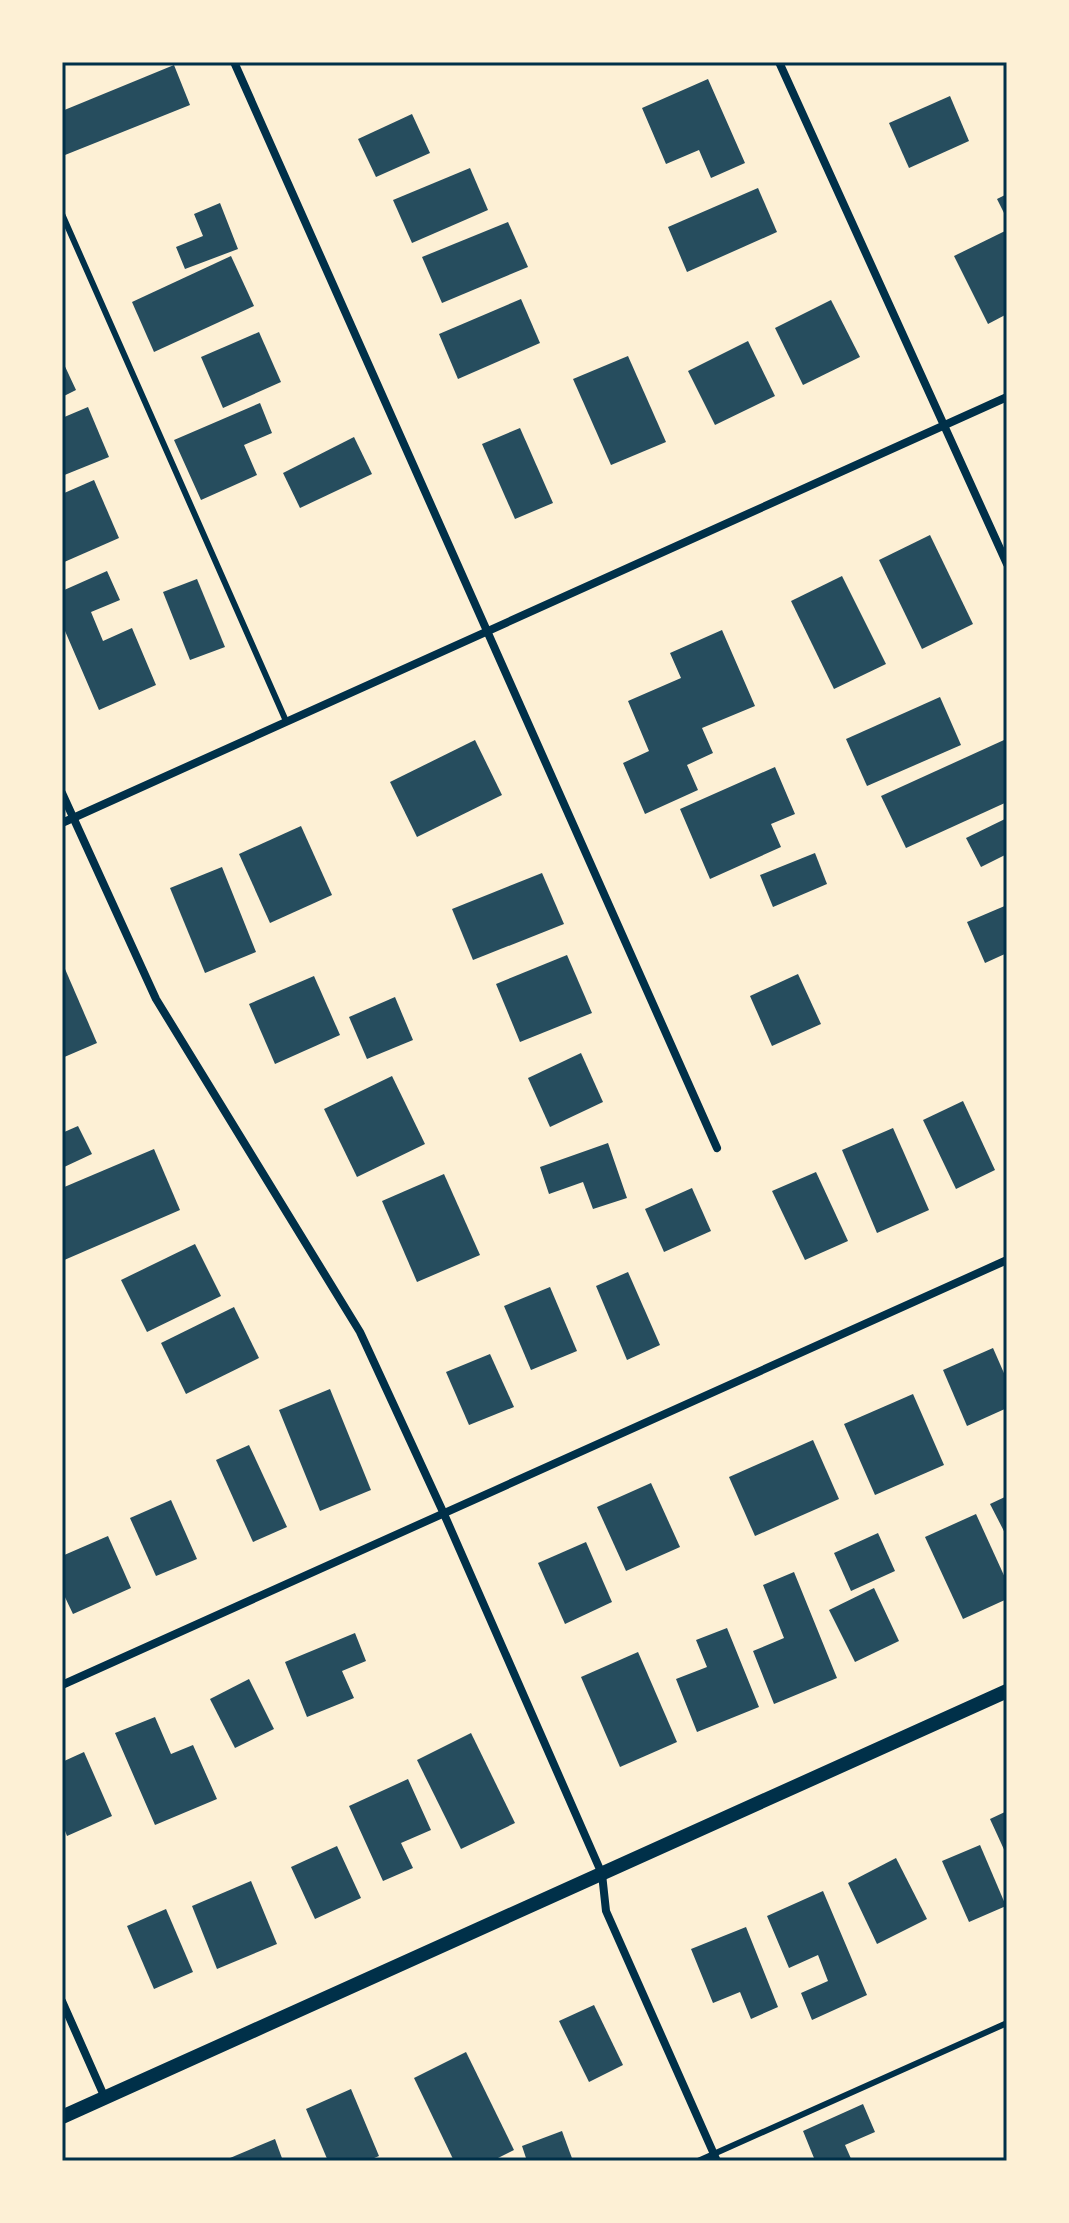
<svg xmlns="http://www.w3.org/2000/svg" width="1069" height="2223" font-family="'Archivo Narrow',sans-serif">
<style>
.building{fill:#264d5e}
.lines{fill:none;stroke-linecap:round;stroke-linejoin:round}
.service{stroke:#003049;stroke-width:6}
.minor{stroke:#003049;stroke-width:8}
.tertiary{stroke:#003049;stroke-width:14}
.neatline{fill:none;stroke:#003049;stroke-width:3}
</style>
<rect width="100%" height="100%" fill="#fdf0d5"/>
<g class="building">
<polygon points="174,65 190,105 65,155 62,147 62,111"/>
<polygon points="708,79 745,163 711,178 699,150 666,164 642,108"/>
<polygon points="950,96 969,141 909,168 889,123"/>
<polygon points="412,114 430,153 376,177 358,139"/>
<polygon points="470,168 488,210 412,243 393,200"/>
<polygon points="758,188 777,232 687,272 668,227"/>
<polygon points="1007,194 1007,219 997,199"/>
<polygon points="220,203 238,249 185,269 176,247 203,236 194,214"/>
<polygon points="508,222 528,267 442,303 422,257"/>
<polygon points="1005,231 1007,314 988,324 954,256"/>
<polygon points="231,256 254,306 154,352 132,302"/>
<polygon points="521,299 540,343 458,379 439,334"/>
<polygon points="831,300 860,357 803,385 775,328"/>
<polygon points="259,332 281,382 223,408 201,357"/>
<polygon points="748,341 775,396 715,425 688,371"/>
<polygon points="628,356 666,442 611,465 573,379"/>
<polygon points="62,360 76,390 62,397"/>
<polygon points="260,403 272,433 244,445 257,475 201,500 174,440"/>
<polygon points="88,407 109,457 62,476 62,418"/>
<polygon points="520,428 553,503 515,519 482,444"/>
<polygon points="354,437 372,474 300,508 283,473"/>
<polygon points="94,480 119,538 62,563 62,494"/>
<polygon points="930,535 973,624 922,649 879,560"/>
<polygon points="107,571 120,600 91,612 103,641 132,628 156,685 99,710 62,624 62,591"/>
<polygon points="842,576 886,664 834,689 791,601"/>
<polygon points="197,579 225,647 190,660 163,592"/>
<polygon points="722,630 755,706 702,728 713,753 687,765 698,790 645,814 623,763 649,751 628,701 681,678 670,653"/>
<polygon points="940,697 961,745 867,786 846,739"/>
<polygon points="475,740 502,795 417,837 390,782"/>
<polygon points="1004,740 1007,748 1007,802 906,848 881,796"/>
<polygon points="775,767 795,814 771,824 781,847 710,879 680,809"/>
<polygon points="1007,818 1007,854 981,867 966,838"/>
<polygon points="301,826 332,895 270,923 239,854"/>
<polygon points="815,853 827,884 773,907 760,875"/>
<polygon points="222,867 256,952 205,973 170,888"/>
<polygon points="542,873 564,924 473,960 452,909"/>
<polygon points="1007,905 1007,953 985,963 967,922"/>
<polygon points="567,955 592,1013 520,1042 496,984"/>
<polygon points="62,962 97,1043 62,1058"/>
<polygon points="798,974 821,1024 772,1046 750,996"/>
<polygon points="314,976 340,1035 275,1064 249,1004"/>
<polygon points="395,997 413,1040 367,1059 349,1017"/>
<polygon points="581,1053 603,1102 550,1127 528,1078"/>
<polygon points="392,1076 425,1144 357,1177 324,1109"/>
<polygon points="963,1101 995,1170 956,1189 923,1120"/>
<polygon points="78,1126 92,1154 62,1168 62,1133"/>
<polygon points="893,1128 929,1210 877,1233 842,1150"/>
<polygon points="608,1143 627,1198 593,1209 583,1182 549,1194 540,1167"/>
<polygon points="154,1149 180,1210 62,1261 62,1188"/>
<polygon points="816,1172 848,1241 805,1260 772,1191"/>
<polygon points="444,1174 480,1255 417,1282 382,1201"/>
<polygon points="692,1188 711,1231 664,1252 645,1209"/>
<polygon points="195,1244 221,1296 147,1332 121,1280"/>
<polygon points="628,1272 660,1345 627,1360 596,1286"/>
<polygon points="550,1287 577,1351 531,1370 504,1306"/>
<polygon points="234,1307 259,1358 186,1394 161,1343"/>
<polygon points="993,1348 1007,1380 1007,1408 967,1426 943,1370"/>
<polygon points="490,1354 514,1407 469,1425 446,1372"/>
<polygon points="330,1389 371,1490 320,1511 279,1410"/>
<polygon points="913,1394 944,1465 875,1495 844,1424"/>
<polygon points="813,1440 839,1499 755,1536 729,1477"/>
<polygon points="249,1445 287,1527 253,1542 216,1460"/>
<polygon points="651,1483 680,1547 626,1571 597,1507"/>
<polygon points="1007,1496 1007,1537 990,1504"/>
<polygon points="171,1500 197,1559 156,1576 130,1518"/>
<polygon points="976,1514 1007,1582 1007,1599 963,1619 925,1537"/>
<polygon points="878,1533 895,1571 851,1591 834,1553"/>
<polygon points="108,1536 131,1588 73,1614 62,1591 62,1556"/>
<polygon points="586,1542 612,1602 565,1624 538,1563"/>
<polygon points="794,1572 837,1678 774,1704 753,1651 784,1638 763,1585"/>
<polygon points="874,1588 899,1641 855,1662 829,1610"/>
<polygon points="727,1628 759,1707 697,1732 676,1679 707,1667 696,1640"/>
<polygon points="355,1633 366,1661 342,1671 354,1698 307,1717 285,1662"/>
<polygon points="638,1652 677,1742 620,1767 581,1677"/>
<polygon points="249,1679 274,1729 235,1748 210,1699"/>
<polygon points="155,1717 171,1754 193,1745 217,1799 155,1825 115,1733"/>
<polygon points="471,1733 515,1823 461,1849 417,1760"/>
<polygon points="84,1752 112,1816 67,1836 62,1823 62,1762"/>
<polygon points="408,1779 431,1830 401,1843 413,1868 383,1881 349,1806"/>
<polygon points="1007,1811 1007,1856 990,1819"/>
<polygon points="980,1845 1006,1906 969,1922 942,1861"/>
<polygon points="337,1846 361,1898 315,1919 291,1867"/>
<polygon points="896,1858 927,1919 877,1944 848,1883"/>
<polygon points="251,1881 277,1944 217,1969 192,1906"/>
<polygon points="823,1891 867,1995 812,2020 801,1993 828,1981 818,1955 789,1968 767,1916"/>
<polygon points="166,1909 193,1972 154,1989 127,1926"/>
<polygon points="746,1927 778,2007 751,2019 740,1992 713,2003 691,1949"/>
<polygon points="594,2005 623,2065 589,2082 559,2021"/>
<polygon points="466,2052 514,2150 492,2161 454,2161 414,2078"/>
<polygon points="351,2089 379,2156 367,2161 328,2161 306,2109"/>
<polygon points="863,2104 875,2132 845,2145 852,2161 808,2161 814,2158 803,2131"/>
<polygon points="562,2131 573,2161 527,2161 522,2146"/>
<polygon points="275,2139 283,2161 232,2161 230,2158"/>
</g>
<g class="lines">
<g class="service">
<polyline points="62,214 286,721"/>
<polyline points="698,2161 1007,2023"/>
</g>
<g class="minor">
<polyline points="234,62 717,1148"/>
<polyline points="779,62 1007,564"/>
<polyline points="62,793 156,999 360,1332 444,1514 602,1874 606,1911 717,2161"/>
<polyline points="62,823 1007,397"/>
<polyline points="62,1685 1007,1260"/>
<polyline points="62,2001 105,2098"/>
</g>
<polyline class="tertiary" points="62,2117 1007,1691"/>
</g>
<rect width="1069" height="2223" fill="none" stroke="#fdf0d5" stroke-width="128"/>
<rect x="64" y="64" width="941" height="2095" class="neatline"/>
</svg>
